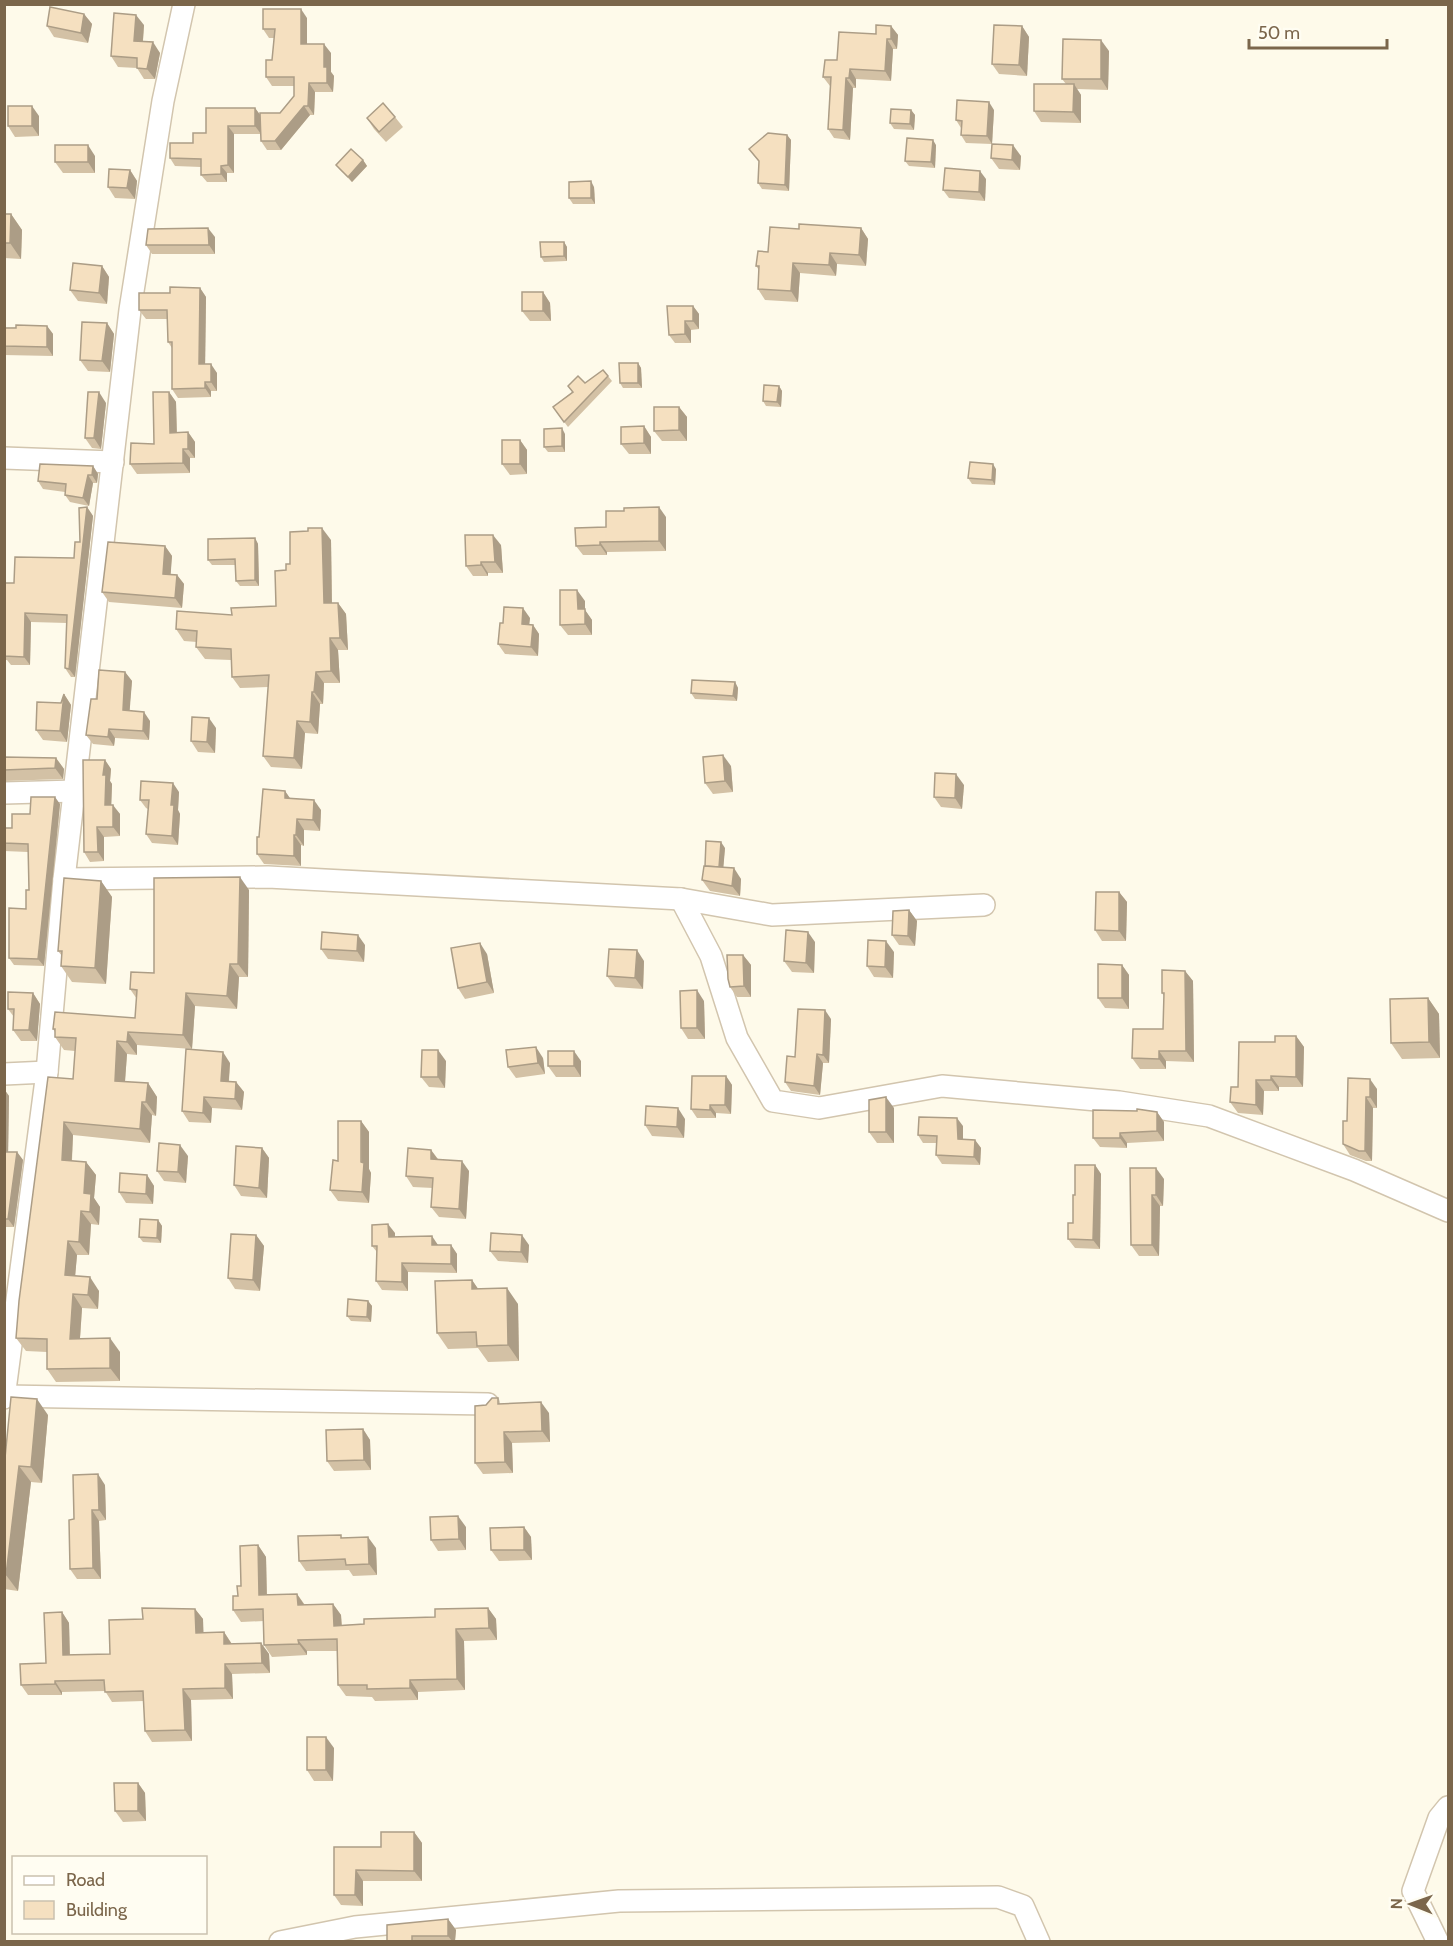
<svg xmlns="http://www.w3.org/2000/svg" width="1453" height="1946" font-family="Cabin,sans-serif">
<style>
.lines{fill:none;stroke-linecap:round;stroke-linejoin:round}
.minor-casing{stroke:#d2c5ae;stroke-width:24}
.minor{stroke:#fff;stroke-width:21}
.wall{fill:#d3c1a5}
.shaded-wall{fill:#ac9d86}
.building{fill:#f5e0c0;stroke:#ac9d86;stroke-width:1.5}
</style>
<rect width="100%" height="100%" fill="#fefaea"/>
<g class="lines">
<g class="minor-casing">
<g id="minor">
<polyline points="4,458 113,462"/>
<polyline points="4,793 75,791"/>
<polyline points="64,879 268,877 681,899 772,915 984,905"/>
<polyline points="681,899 711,956 737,1038 773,1101 819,1108 942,1086 1119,1102 1209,1116 1354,1170 1448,1211"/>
<polyline points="4,1074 47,1072"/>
<polyline points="5,1396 488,1404"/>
<polyline points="4,1398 47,1072 64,879 130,310 163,101 184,4"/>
<polyline points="280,1942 355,1927 619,1901 998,1897 1023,1906 1039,1942"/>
<polyline points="1438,1942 1413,1891 1439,1818 1448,1807"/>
</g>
</g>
<use href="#minor" class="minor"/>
</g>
<g class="wall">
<polygon points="84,14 92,24 88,43 54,37 47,26"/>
<polygon points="307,18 307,44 331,53 331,72 334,76 333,92 315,92 314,115 310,115 281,150 267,150 261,141 261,134 234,134 234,173 227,173 227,182 207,182 201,175 201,167 175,166 170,158 193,143 206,133 255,108 260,115 280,113 294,96 294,86 272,86 266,77 272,60 274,38 269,38 263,29"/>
<polygon points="144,25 143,41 160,53 155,79 144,79 137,68 118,67 111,56"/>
<polygon points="891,26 898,35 897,49 893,49 891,81 856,79 856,88 853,88 850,140 834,138 828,129 830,86 823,77 837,60 876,34"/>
<polygon points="1022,26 1029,37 1027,76 999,74 992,64"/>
<polygon points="1109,51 1108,90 1077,89 1081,95 1081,123 1041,122 1034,111 1066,84 1062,79"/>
<polygon points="911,110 915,115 914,130 894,129 890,123"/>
<polygon points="994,110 992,144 1021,156 1020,170 999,169 991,158 992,144 966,143 961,135 961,128 956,120"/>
<polygon points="39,116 39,136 15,137 8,126"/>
<polygon points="395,117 403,127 386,142 374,129 367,118"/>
<polygon points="787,135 791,140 789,191 762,189 758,183 759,162 749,149"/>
<polygon points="936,145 935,168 909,166 905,161"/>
<polygon points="95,156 95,173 63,173 55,162"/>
<polygon points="363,160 367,166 352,182 340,170 336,165"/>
<polygon points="130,170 137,181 135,199 115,198 108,187"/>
<polygon points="986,179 985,201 949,198 943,190"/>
<polygon points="594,187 595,204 573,204 569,198"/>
<polygon points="4,214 11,214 22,230 21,259 4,258"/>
<polygon points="861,228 868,239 866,266 837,264 836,276 800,273 798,302 765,300 758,289 759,270 756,266 768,252 799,229"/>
<polygon points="215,237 215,254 152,254 146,245"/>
<polygon points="564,242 567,247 567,261 544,262 541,257"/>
<polygon points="102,266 109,277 107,304 78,301 70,290"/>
<polygon points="200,288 206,297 205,364 217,373 217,391 211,391 211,397 178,398 172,389 172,348 168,342 167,319 146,319 139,310 170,293"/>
<polygon points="543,292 550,303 551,321 530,321 522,311"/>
<polygon points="693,306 699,314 699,329 691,330 691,343 675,343 669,335"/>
<polygon points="107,323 114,334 110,372 88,371 80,360"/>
<polygon points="47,326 53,334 53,356 4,355 4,328"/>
<polygon points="638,363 641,368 642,388 623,388 620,383"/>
<polygon points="608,376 612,381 568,427 553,407 572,392 568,386 585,383"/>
<polygon points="779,386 782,391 781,407 766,406 763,401"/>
<polygon points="169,392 176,402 177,433 188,432 195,442 195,458 190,458 190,473 137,474 130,464 154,444"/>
<polygon points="106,403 101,449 92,448 85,438"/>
<polygon points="679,407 687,417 687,441 662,441 654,431"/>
<polygon points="644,426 651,437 651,454 629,454 621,444"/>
<polygon points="565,434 565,452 548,452 544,447"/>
<polygon points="520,440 527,450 527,474 510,475 502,464"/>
<polygon points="93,466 98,474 97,483 93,483 89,506 70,502 65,495 65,492 43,489 38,481"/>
<polygon points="996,469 995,485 972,484 968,478"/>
<polygon points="87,507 93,516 75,677 71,677 65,668 67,623 31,622 30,665 11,665 7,660 4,660 4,583 14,583 74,558 80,542"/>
<polygon points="666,517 666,551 607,552 607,555 583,555 576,546 606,527"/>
<polygon points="255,538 258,544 259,586 240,586 236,581 235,565 212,565 208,560"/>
<polygon points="331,540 332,603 338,603 346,614 348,650 338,650 340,683 324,683 323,704 320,704 318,734 305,733 302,769 271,767 263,756 268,687 240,688 232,677 231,660 205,659 196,647 197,642 184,641 176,629 276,606 286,570 290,564"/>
<polygon points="501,545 503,573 488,573 488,576 473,576 466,566"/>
<polygon points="165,546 172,556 170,574 177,575 184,584 182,608 109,602 102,592"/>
<polygon points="585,601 585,610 592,620 592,635 568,635 560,625"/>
<polygon points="530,618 529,625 533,625 539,634 538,656 505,654 498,644 503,623"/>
<polygon points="125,672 132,681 129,711 150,721 149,740 115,738 114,746 93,744 86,735 97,699"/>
<polygon points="735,682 738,688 737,701 695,699 691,693"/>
<polygon points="64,694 71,705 67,742 43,740 36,730 61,703"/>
<polygon points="216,728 215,753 198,752 191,741"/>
<polygon points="4,757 56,758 64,769 63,779 4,781"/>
<polygon points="105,760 111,769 110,781 112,784 111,805 120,814 120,836 104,837 104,861 90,862 84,852"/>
<polygon points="731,766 733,792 713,794 705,783"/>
<polygon points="964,785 962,809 941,807 934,797"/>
<polygon points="285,791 290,799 321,810 320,831 304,830 304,846 301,845 301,866 264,864 257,854 259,837"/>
<polygon points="179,792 178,810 180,814 178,845 152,843 146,834 148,809 146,808 140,800"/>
<polygon points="60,804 44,966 14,965 9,958 26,909 29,890 28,852 4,851 4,828 12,828 30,814"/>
<polygon points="725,848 723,867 741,879 740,896 710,891 702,880 705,866"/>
<polygon points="101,881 112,897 106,984 72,982 61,966 62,956 58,951"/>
<polygon points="249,890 248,977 239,977 237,1009 195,1006 192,1049 137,1045 137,1055 127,1054 125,1082 148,1083 157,1097 156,1116 152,1115 150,1143 73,1135 72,1161 86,1162 96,1175 94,1198 100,1207 99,1225 91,1224 89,1255 77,1255 75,1276 99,1291 98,1309 82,1308 80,1339 120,1352 120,1381 56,1382 47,1369 47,1352 26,1351 16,1338 73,1079 75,1051 64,1050 55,1037 55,1032 53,1029 135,1018 137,999 130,989 154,973"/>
<polygon points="1119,892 1127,902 1126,941 1102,941 1095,930"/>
<polygon points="909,910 917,921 915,946 899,945 892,935"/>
<polygon points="815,942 814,973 792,972 784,961"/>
<polygon points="365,945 364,962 328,959 321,949"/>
<polygon points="894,952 893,978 874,977 867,966"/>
<polygon points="487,954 494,993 465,999 458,988"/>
<polygon points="743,955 751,965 751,997 737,997 730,987"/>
<polygon points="644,961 643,989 615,987 607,976"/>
<polygon points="1122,965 1129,975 1129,1009 1105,1008 1098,998"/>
<polygon points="1185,971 1193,981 1194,1062 1166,1061 1166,1069 1140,1069 1132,1058 1163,1029 1164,996 1162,993"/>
<polygon points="33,993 40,1004 37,1041 21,1041 13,1030 14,1017 8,1009"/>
<polygon points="1428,998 1439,1014 1440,1058 1402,1059 1391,1043"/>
<polygon points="704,1001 705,1039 688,1039 681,1028"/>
<polygon points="831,1019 829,1063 823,1063 820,1095 791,1091 785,1082 795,1057"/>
<polygon points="1296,1036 1304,1047 1303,1087 1279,1087 1279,1091 1264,1091 1263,1115 1238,1113 1230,1102 1238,1087 1275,1042"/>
<polygon points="543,1058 545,1074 516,1078 508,1067"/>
<polygon points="446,1061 445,1088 429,1087 421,1077"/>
<polygon points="581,1061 581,1077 556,1077 548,1066"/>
<polygon points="230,1063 229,1081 236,1082 244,1092 242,1110 212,1108 211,1123 189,1122 182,1111"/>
<polygon points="726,1076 732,1085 731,1114 716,1113 716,1118 697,1118 691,1109"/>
<polygon points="1348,1078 1377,1089 1377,1108 1373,1108 1372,1161 1366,1161 1350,1155 1343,1144 1347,1121"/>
<polygon points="4,1089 9,1096 8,1152 17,1152 23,1160 14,1227 4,1227"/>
<polygon points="894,1108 894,1143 877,1143 869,1132"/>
<polygon points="1157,1112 1164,1122 1164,1141 1127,1143 1127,1148 1100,1147 1093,1138"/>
<polygon points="685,1119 684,1138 652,1136 645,1125"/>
<polygon points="361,1121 369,1132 369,1169 371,1173 369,1203 338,1201 330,1190 338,1161"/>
<polygon points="963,1126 963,1139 975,1140 981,1148 980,1165 942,1164 936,1155 936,1143 923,1143 918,1135"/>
<polygon points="262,1148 269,1158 267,1198 241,1196 234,1185"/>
<polygon points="431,1150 438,1159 469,1171 466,1219 439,1217 431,1207 433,1188 413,1187 406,1176"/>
<polygon points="188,1156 186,1183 164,1181 157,1171"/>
<polygon points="1095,1165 1101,1174 1100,1249 1075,1248 1068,1239 1073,1223 1075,1195"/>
<polygon points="1130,1168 1164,1179 1163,1206 1160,1206 1159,1256 1139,1256 1131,1245"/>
<polygon points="147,1175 154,1186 153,1204 126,1203 119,1192"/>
<polygon points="158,1220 162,1226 161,1243 143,1242 139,1237"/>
<polygon points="395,1233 395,1237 438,1245 451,1245 457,1254 457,1273 408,1272 408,1291 382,1290 376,1281 377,1252 372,1246"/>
<polygon points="256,1235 264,1246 260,1291 235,1289 228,1278"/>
<polygon points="529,1245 528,1263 498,1261 490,1251"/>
<polygon points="472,1280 478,1289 518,1304 519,1361 488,1362 478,1348 448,1349 437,1333"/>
<polygon points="368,1301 372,1306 371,1322 351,1321 347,1316"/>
<polygon points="503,1404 549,1413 550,1442 512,1443 513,1473 483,1474 475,1463"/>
<polygon points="48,1415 42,1483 31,1482 18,1591 4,1589 4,1468"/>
<polygon points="363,1429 370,1440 371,1470 334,1471 327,1461"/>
<polygon points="105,1485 106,1520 99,1521 101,1579 77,1579 70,1569 74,1519"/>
<polygon points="466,1527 466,1550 438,1551 431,1540"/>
<polygon points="524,1527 531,1537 532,1560 499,1561 491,1550"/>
<polygon points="343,1538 376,1548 377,1575 353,1576 349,1570 306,1571 299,1561"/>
<polygon points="258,1545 266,1557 267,1595 297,1594 305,1605 333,1604 341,1615 342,1625 364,1624 435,1617 488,1608 496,1619 497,1640 464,1641 465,1690 418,1692 418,1700 375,1701 372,1697 346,1696 338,1685 337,1651 307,1651 307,1655 272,1657 264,1645 264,1621 241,1622 233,1610 241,1586"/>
<polygon points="195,1609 203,1619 203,1633 224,1632 232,1644 261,1643 269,1654 270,1673 232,1674 233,1699 191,1700 192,1741 152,1742 145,1731 144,1701 112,1702 105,1691 62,1692 62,1695 28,1695 21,1685 46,1663 62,1612 69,1623 70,1655 110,1654 143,1619"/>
<polygon points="334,1748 333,1781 314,1781 307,1770"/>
<polygon points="138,1783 145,1793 146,1821 123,1822 115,1811"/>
<polygon points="414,1832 422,1843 422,1881 363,1881 363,1906 341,1905 334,1895 334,1847 381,1847"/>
<polygon points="448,1919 456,1930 455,1941 387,1941"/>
</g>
<g class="shaded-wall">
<polygon points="301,9 307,18 307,53 301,44"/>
<polygon points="84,14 92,24 88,43 81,33"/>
<polygon points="136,15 144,25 142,52 134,41"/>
<polygon points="891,26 898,35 897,49 891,39"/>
<polygon points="1022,26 1029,37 1027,76 1019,65"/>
<polygon points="887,39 893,49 891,81 885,71"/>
<polygon points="1101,40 1109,51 1108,90 1101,79"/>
<polygon points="153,42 160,53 155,79 147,69"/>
<polygon points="324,44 331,53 331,72 334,76 333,92 327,83 324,67"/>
<polygon points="850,69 856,79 856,88 849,78"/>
<polygon points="846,78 853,88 850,140 843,130"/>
<polygon points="309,83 315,92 314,115 308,106"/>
<polygon points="1074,84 1081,95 1081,123 1073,112"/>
<polygon points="989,102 994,110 992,144 987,136"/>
<polygon points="32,106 39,116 39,136 32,126"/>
<polygon points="304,106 310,115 281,150 275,141"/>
<polygon points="255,108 261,116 261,134 255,126"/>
<polygon points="911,110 915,115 914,130 910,124"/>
<polygon points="228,126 234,134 234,173 228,165"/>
<polygon points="787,135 791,140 789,191 785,185"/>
<polygon points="933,140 936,145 935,168 931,162"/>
<polygon points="88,145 95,156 95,173 88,162"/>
<polygon points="1013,145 1021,156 1020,170 1012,160"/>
<polygon points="363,160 367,166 352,182 348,177"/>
<polygon points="221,166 227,173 227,182 221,174"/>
<polygon points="130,170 137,181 135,199 127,188"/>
<polygon points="980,171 986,179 985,201 979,192"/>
<polygon points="591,181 594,187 595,204 591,198"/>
<polygon points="11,214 22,230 21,259 10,243"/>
<polygon points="208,228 215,237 215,254 209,245"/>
<polygon points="861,228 868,239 866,266 859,255"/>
<polygon points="564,242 567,247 567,261 564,256"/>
<polygon points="830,253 837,264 836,276 829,265"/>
<polygon points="793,263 800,273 798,302 791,291"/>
<polygon points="102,266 109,277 107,304 99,293"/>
<polygon points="200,288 206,297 205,373 199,364"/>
<polygon points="543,292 550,303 551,321 543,311"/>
<polygon points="693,306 699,314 699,329 693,321"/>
<polygon points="685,321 691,330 691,343 685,334"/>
<polygon points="107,323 114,334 110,372 102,361"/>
<polygon points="47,326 53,334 53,356 47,347"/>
<polygon points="638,363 641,368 642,388 638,383"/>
<polygon points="211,364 217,373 217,391 211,382"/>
<polygon points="205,382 211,391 211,397 205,388"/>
<polygon points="779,386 782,391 781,407 777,402"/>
<polygon points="99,392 106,403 101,449 94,438"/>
<polygon points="169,392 176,402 177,443 170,433"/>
<polygon points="679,407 687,417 687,441 679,430"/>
<polygon points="644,426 651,437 651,454 644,443"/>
<polygon points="562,428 565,434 565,452 562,446"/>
<polygon points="188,432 195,442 195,458 188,449"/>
<polygon points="520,440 527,450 527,474 520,464"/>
<polygon points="183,449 190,458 190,473 183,463"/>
<polygon points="993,464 996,469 995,485 992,480"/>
<polygon points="93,466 98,474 97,483 92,475"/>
<polygon points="88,475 93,483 89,506 83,498"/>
<polygon points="87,507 93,516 75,677 69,669"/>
<polygon points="659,507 666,517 666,551 659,541"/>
<polygon points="322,528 331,540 332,615 324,603"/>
<polygon points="493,535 501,545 503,573 495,562"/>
<polygon points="255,538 258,544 259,586 255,580"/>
<polygon points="600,542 607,552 607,555 600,545"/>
<polygon points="165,546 172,556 170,584 163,574"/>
<polygon points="481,562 488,573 488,576 481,565"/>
<polygon points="177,575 184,584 182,608 175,598"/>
<polygon points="577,590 585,601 585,610 592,620 592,635 585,624 578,609"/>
<polygon points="338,603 346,614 348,650 340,638"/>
<polygon points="523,608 530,618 528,634 522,624"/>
<polygon points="25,613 31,622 30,665 24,657"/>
<polygon points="533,625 539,634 538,656 531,647"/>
<polygon points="330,638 338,650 340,683 331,671"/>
<polygon points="125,672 132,681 129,719 123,710"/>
<polygon points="316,672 324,683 323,704 314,692"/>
<polygon points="735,682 738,688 737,701 733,696"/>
<polygon points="312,692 320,704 318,734 310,722"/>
<polygon points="64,694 71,705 67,742 60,731"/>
<polygon points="144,712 150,721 149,740 143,731"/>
<polygon points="209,718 216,728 215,753 207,742"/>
<polygon points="297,721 305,733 302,769 294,758"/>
<polygon points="109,729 115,738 114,746 108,737"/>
<polygon points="723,755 731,766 733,792 725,781"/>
<polygon points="56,758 64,769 63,779 55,768"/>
<polygon points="105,760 111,769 110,781 112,784 111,814 105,805 103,775"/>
<polygon points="956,774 964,785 962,809 955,798"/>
<polygon points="173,783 179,792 178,810 180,814 178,845 172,836 171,805"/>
<polygon points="285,791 292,801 285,798"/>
<polygon points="55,797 60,804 44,966 38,959"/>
<polygon points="314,800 321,810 320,831 313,820"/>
<polygon points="113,805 120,814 120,836 113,827"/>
<polygon points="297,819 304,830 304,846 296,835"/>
<polygon points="97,827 104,837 104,861 98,852"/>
<polygon points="294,835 301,845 301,866 294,856"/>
<polygon points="721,842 725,848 723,872 719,867"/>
<polygon points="734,868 741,879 740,896 732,886"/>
<polygon points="240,877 249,890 248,977 238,964"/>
<polygon points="101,881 112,897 106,984 95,968"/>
<polygon points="1119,892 1127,902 1126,941 1119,931"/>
<polygon points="909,910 917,921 915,946 908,936"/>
<polygon points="808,932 815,942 814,973 806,963"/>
<polygon points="358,935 365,945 364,962 357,951"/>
<polygon points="886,941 894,952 893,978 885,967"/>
<polygon points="480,943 487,954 494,993 487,982"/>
<polygon points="637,950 644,961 643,989 635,978"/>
<polygon points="743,955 751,965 751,997 744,986"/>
<polygon points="230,964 239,977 237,1009 227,996"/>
<polygon points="1122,965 1129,975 1129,1009 1122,998"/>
<polygon points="1185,971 1193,981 1194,1062 1186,1051"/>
<polygon points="697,990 704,1001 705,1039 697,1028"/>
<polygon points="33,993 40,1004 37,1041 29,1030"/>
<polygon points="186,993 195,1006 192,1049 183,1035"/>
<polygon points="1428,998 1439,1014 1440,1058 1429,1042"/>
<polygon points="825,1010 831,1019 829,1063 823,1055"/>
<polygon points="128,1032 137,1045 137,1055 127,1042"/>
<polygon points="1296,1036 1304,1047 1303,1087 1296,1077"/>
<polygon points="117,1041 127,1054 124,1094 115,1081"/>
<polygon points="536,1047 543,1058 545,1074 538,1063"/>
<polygon points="438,1050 446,1061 445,1088 438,1077"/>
<polygon points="574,1051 581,1061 581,1077 574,1066"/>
<polygon points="1159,1051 1166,1061 1166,1069 1159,1059"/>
<polygon points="223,1052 230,1063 228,1091 221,1081"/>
<polygon points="817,1054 823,1063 820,1095 814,1086"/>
<polygon points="726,1076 732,1085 731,1114 725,1105"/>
<polygon points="1271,1076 1279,1087 1279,1091 1271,1080"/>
<polygon points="1370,1079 1377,1089 1377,1108 1370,1097"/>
<polygon points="1256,1080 1264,1091 1263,1115 1256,1105"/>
<polygon points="236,1082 244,1092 242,1110 235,1099"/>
<polygon points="148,1083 157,1097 156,1116 146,1102"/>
<polygon points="4,1089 9,1096 8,1160 4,1155"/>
<polygon points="204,1097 212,1108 211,1123 203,1113"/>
<polygon points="886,1097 894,1108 894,1143 886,1132"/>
<polygon points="1366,1097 1373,1108 1372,1161 1365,1151"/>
<polygon points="142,1102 152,1115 150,1143 140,1129"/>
<polygon points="710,1105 716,1113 716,1118 710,1110"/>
<polygon points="678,1108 685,1119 684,1138 677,1127"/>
<polygon points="1157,1112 1164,1122 1164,1141 1157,1131"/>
<polygon points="957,1118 963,1126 963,1147 958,1139"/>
<polygon points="361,1121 369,1132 369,1169 371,1173 369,1203 362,1192"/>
<polygon points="64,1122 73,1135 71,1174 62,1160"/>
<polygon points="1120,1133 1127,1143 1127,1148 1120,1138"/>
<polygon points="975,1140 981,1148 980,1165 974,1157"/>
<polygon points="180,1145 188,1156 186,1183 178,1172"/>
<polygon points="262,1148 269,1158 267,1198 259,1188"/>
<polygon points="431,1150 439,1161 431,1159"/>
<polygon points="17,1152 23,1160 14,1227 8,1219"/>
<polygon points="462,1161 469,1171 466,1219 459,1209"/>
<polygon points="86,1162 96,1175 94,1198 100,1207 99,1225 90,1212 84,1193"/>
<polygon points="1095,1165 1101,1174 1100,1249 1093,1240"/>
<polygon points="1156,1168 1164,1179 1163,1206 1156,1195"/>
<polygon points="147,1175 154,1186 153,1204 146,1194"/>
<polygon points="1152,1195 1160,1206 1159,1256 1152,1245"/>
<polygon points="81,1211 91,1224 89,1255 79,1242"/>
<polygon points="158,1220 162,1226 161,1243 157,1238"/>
<polygon points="388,1224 395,1233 395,1246 389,1237"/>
<polygon points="256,1235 264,1246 260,1291 253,1280"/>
<polygon points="522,1235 529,1245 528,1263 521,1252"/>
<polygon points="432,1236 438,1245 432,1245"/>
<polygon points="68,1241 77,1255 74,1289 65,1275"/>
<polygon points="451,1245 457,1254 457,1273 451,1264"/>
<polygon points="402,1263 408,1272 408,1291 402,1282"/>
<polygon points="90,1277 99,1291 98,1309 88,1295"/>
<polygon points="472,1280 483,1296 472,1289"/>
<polygon points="507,1288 518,1304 519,1361 508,1345"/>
<polygon points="73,1294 82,1308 79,1352 70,1339"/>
<polygon points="368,1301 372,1306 371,1322 367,1317"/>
<polygon points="110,1338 120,1352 120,1381 110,1368"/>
<polygon points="37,1399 48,1415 42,1483 31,1467"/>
<polygon points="541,1402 549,1413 550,1442 542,1431"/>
<polygon points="363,1429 370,1440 371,1470 364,1460"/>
<polygon points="504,1432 512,1443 513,1473 505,1462"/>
<polygon points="19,1466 31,1482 18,1591 6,1575"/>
<polygon points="98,1474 105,1485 106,1520 99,1510"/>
<polygon points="92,1510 99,1521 101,1579 93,1568"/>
<polygon points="458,1516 466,1527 466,1550 459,1539"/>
<polygon points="524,1527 531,1537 532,1560 524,1550"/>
<polygon points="368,1537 376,1548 377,1575 369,1564"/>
<polygon points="258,1545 266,1557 267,1607 259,1595"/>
<polygon points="297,1594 305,1606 298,1605"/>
<polygon points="333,1604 341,1615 342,1637 334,1626"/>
<polygon points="488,1608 496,1619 497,1640 489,1628"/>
<polygon points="195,1609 203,1619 204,1644 196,1633"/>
<polygon points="62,1612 69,1623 70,1666 63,1655"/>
<polygon points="456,1629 464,1641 465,1690 457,1679"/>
<polygon points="224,1632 231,1643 232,1655 224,1644"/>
<polygon points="298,1640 307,1651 307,1655 299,1644"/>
<polygon points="261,1643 269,1654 270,1673 262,1663"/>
<polygon points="225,1664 232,1674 233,1699 225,1688"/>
<polygon points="410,1680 418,1692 418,1700 410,1688"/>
<polygon points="55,1681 62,1692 62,1695 55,1684"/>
<polygon points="183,1689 191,1700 192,1741 185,1730"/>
<polygon points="326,1737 334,1748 333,1781 326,1770"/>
<polygon points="138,1783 145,1793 146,1821 138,1811"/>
<polygon points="414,1832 422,1843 422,1881 414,1871"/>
<polygon points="356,1870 363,1881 363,1906 355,1895"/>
<polygon points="448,1919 456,1930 455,1941 452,1941 448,1936"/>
</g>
<g class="building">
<polygon points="50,7 84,14 81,33 47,26"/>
<polygon points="263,9 301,9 301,44 324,44 324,67 327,67 327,83 309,83 308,106 304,106 275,141 261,141 260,113 280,113 294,96 294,77 266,77 266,60 272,60 275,29 263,29"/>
<polygon points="114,13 136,15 134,41 153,42 147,69 137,68 137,58 111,56"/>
<polygon points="876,25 891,26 891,39 887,39 885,71 850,69 849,78 846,78 843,130 828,129 831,77 823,77 825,60 837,60 839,32 876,34"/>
<polygon points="994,25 1022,26 1019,65 992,64"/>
<polygon points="1063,39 1101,40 1101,79 1062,79"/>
<polygon points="1034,84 1074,84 1073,112 1034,111"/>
<polygon points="957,100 989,102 987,136 961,135 962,121 956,120"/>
<polygon points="383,103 395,117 379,132 367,118"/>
<rect x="8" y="106" width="24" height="20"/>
<polygon points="206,108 255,108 255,126 228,126 228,165 221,166 221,174 201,175 201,159 170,158 170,143 193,143 193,133 206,133"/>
<polygon points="891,109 911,110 910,124 890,123"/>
<polygon points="768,133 787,135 785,185 758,183 759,161 749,149"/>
<polygon points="907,138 933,140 931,162 905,161"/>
<polygon points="992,144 1013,145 1012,160 991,158"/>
<rect x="55" y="145" width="33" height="17"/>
<polygon points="351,149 363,160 348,177 336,165"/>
<polygon points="945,168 980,171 979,192 943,190"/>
<polygon points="109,169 130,170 127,188 108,187"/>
<polygon points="591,181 591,198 569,198 569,182"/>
<polygon points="4,214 11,214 10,243 4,243"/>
<polygon points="799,224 861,228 859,255 830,253 829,265 793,263 791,291 758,289 759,266 756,266 758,251 768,252 770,227 799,229"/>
<polygon points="208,228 209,245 146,245 148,229"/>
<polygon points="540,242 564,242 564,256 541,257"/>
<polygon points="73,263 102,266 99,293 70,290"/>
<polygon points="170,287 200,288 199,364 211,364 211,382 205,382 205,388 172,389 172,342 168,342 167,310 139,310 139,293 170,293"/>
<rect x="522" y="292" width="21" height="19"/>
<polygon points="667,306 693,306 693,321 685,321 685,334 669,335"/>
<polygon points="82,322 107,323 102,361 80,360"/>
<polygon points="16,325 47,326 47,347 4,346 4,328 16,328"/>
<polygon points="619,363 638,363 638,383 620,383"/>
<polygon points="603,370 608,376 564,422 553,407 573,392 568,386 578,376 585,383"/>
<polygon points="764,385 779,386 777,402 763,401"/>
<polygon points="88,392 99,392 94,438 85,438"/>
<polygon points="153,392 169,392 170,433 188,432 188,449 183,449 183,463 130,464 131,443 154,444"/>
<polygon points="654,407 679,407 679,430 654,431"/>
<polygon points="644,426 644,443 621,444 621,427"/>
<polygon points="562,428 562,446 544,447 544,429"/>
<rect x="502" y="440" width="18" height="24"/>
<polygon points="970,462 993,464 992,480 968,478"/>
<polygon points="40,464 93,466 92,475 88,475 83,498 65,495 66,484 38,481"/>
<polygon points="87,507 69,669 65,668 67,615 25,613 24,657 4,656 4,583 14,583 15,557 74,558 75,542 80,542 79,508"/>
<polygon points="659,507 659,541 600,542 600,545 576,546 575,528 606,527 606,511 624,511 624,508"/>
<polygon points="308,528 322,528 324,603 338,603 340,638 330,638 331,671 316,672 314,692 312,692 310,722 297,721 294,758 263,756 269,675 232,677 231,649 196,647 197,631 176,629 177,611 232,615 231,608 276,606 275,571 286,570 286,564 290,564 290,532 308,531"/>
<polygon points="465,535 493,535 495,562 481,562 481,565 466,566"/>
<polygon points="255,538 255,580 236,581 235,559 208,560 208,539"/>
<polygon points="108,542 165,546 163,574 177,575 175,598 102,592"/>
<polygon points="560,590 577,590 578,609 585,609 585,624 560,625"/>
<polygon points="504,607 523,608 522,624 533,625 531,647 498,644 500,623 503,623"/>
<polygon points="99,670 125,672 123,710 144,712 143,731 109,729 108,737 86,735 91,699 97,699"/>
<polygon points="692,680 735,682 733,696 691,693"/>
<polygon points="64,694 60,731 36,730 37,702 61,703"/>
<polygon points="192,717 209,718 207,742 191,741"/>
<polygon points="723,755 725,781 705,783 703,757"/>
<polygon points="4,757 56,758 55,768 4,770"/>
<polygon points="83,760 105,760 103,775 106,775 105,805 113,805 113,827 97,827 98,852 84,852"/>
<polygon points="935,773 956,774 955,798 934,797"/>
<polygon points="141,781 173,783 171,805 174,805 172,836 146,834 149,800 140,800"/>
<polygon points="263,789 285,791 285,798 314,800 313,820 297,819 296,835 294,835 294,856 257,854 257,837 259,837"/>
<polygon points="31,797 55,797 38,959 9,958 9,908 26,909 26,890 29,890 28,844 4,843 4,828 12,828 12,814 30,814"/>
<polygon points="706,841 721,842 719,867 705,866"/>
<polygon points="704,866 734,868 732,886 702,880"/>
<polygon points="240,877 238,964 230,964 227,996 186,993 183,1035 128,1032 127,1042 117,1041 115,1081 148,1083 146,1102 142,1102 140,1129 64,1122 62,1160 86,1162 84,1193 91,1194 90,1212 81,1211 79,1242 68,1241 65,1275 90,1277 88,1295 73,1294 70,1339 110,1338 110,1368 47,1369 47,1339 16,1338 19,1301 48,1077 73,1079 76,1038 55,1037 55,1029 53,1029 55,1012 135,1018 137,990 130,989 131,972 154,973 154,878"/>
<polygon points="64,878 101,881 95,968 61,966 62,951 58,951"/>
<polygon points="1096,892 1119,892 1119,931 1095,930"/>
<polygon points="909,910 908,936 892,935 893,911"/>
<polygon points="786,930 808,932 806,963 784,961"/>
<polygon points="322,932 358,935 357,951 321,949"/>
<polygon points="868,940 886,941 885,967 867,966"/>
<polygon points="480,943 487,982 458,988 451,948"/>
<polygon points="609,949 637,950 635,978 607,976"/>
<polygon points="727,955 743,955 744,986 730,987 728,979"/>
<polygon points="1098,964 1122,965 1122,998 1098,998"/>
<polygon points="1162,970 1185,971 1186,1051 1159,1051 1159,1059 1132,1058 1133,1029 1163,1029 1164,993 1162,993"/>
<polygon points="697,990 697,1028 681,1028 680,991"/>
<polygon points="8,992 33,993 29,1030 13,1030 14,1009 8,1009"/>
<polygon points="1428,998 1429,1042 1391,1043 1390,999"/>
<polygon points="798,1009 825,1010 823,1055 817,1054 814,1086 785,1082 787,1056 795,1057"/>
<polygon points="1275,1036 1296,1036 1296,1077 1271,1076 1271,1080 1256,1080 1256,1105 1230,1102 1231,1087 1238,1087 1239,1042 1275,1042"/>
<polygon points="536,1047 538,1063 508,1067 506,1050"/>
<polygon points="186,1049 223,1052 221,1081 236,1082 235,1099 204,1097 203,1113 182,1111"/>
<polygon points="422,1050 438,1050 438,1077 421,1077"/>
<rect x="548" y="1051" width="26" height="15"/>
<polygon points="692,1076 726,1076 725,1105 710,1105 710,1110 691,1109"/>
<polygon points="1348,1078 1370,1079 1370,1097 1366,1097 1365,1151 1359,1151 1343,1144 1343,1121 1347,1121"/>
<polygon points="886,1097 886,1132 869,1132 869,1100"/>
<polygon points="646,1106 678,1108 677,1127 645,1125"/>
<polygon points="1137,1109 1157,1112 1157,1131 1120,1133 1120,1138 1093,1138 1093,1110 1137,1111"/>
<polygon points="919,1117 957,1118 958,1139 975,1140 974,1157 936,1155 937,1136 918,1135"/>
<polygon points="338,1121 361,1121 361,1162 364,1163 362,1192 330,1190 333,1160 338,1161"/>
<polygon points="159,1143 180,1145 178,1172 157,1171"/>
<polygon points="236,1146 262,1148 259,1188 234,1185"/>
<polygon points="408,1148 431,1150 431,1159 462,1161 459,1209 431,1207 433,1178 406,1176"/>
<polygon points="4,1152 17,1152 8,1219 4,1219"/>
<polygon points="1075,1165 1095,1165 1093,1240 1068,1239 1068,1223 1073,1223 1073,1195 1075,1195"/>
<polygon points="1130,1168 1156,1168 1156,1195 1152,1195 1152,1245 1131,1245"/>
<polygon points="120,1173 147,1175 146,1194 119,1192"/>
<polygon points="140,1219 158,1220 157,1238 139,1237"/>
<polygon points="388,1224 389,1237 432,1236 432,1245 451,1245 451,1264 402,1263 402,1282 376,1281 377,1246 372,1246 372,1225"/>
<polygon points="491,1233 522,1235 521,1252 490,1251"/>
<polygon points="231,1234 256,1235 253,1280 228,1278"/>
<polygon points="472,1280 472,1289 507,1288 508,1345 477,1346 476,1332 437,1333 435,1281"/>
<polygon points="348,1299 368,1301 367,1317 347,1316"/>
<polygon points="11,1397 37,1399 31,1467 19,1466 6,1575 4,1575 4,1468"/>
<polygon points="492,1398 498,1398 498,1404 541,1402 542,1431 504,1432 505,1462 475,1463 475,1406 486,1405"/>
<polygon points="363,1429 364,1460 327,1461 326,1430"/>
<polygon points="98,1474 99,1510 92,1510 93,1568 70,1569 69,1520 74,1519 73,1475"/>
<polygon points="458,1516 459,1539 431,1540 430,1517"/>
<polygon points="524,1527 524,1550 491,1550 490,1528"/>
<polygon points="341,1535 341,1538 368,1537 369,1564 346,1565 345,1559 299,1561 298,1536"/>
<polygon points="258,1545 259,1595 297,1594 298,1605 333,1604 334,1626 364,1624 364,1619 435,1617 435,1609 488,1608 489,1628 456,1629 457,1679 410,1680 410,1688 367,1689 367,1685 338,1685 337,1639 298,1640 299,1644 264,1645 263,1609 233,1610 233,1596 238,1596 237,1586 241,1586 240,1546"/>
<polygon points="142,1608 195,1609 196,1633 224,1632 224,1644 261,1643 262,1663 225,1664 225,1688 183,1689 185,1730 145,1731 143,1691 105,1692 104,1680 55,1681 55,1684 21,1685 20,1664 46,1663 44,1613 62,1612 63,1655 110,1654 109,1620 143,1619"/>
<rect x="307" y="1737" width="19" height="33"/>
<polygon points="114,1783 138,1783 138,1811 115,1811"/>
<polygon points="381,1832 414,1832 414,1871 356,1870 355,1895 334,1895 334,1847 381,1847"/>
<polygon points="448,1919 448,1936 412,1936 412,1941 387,1941 387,1925"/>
</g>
<rect width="1453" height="1946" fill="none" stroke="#7b664b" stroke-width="12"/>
<rect x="12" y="1856" width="195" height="78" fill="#fffdf2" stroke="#cac1af" stroke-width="1.5"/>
<rect x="24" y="1876" width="30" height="9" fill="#ffffff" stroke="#cac1af" stroke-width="1.5"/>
<text x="66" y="1886" font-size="18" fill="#7b664b">Road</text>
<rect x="24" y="1901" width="30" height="18" fill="#f5e0c0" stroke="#cac1af" stroke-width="1.5"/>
<text x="66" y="1916" font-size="18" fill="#7b664b">Building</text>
<g transform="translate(1411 1904) rotate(271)" stroke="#fffdf2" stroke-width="4.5" paint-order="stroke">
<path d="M0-4.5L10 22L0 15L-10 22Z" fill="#7b664b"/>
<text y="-9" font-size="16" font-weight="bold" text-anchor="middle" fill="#7b664b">N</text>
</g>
<path d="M1249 39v9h138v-9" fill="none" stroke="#7b664b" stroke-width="3"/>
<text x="1258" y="39" font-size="18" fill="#7b664b" stroke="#fffdf2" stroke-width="4.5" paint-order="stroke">50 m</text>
</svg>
